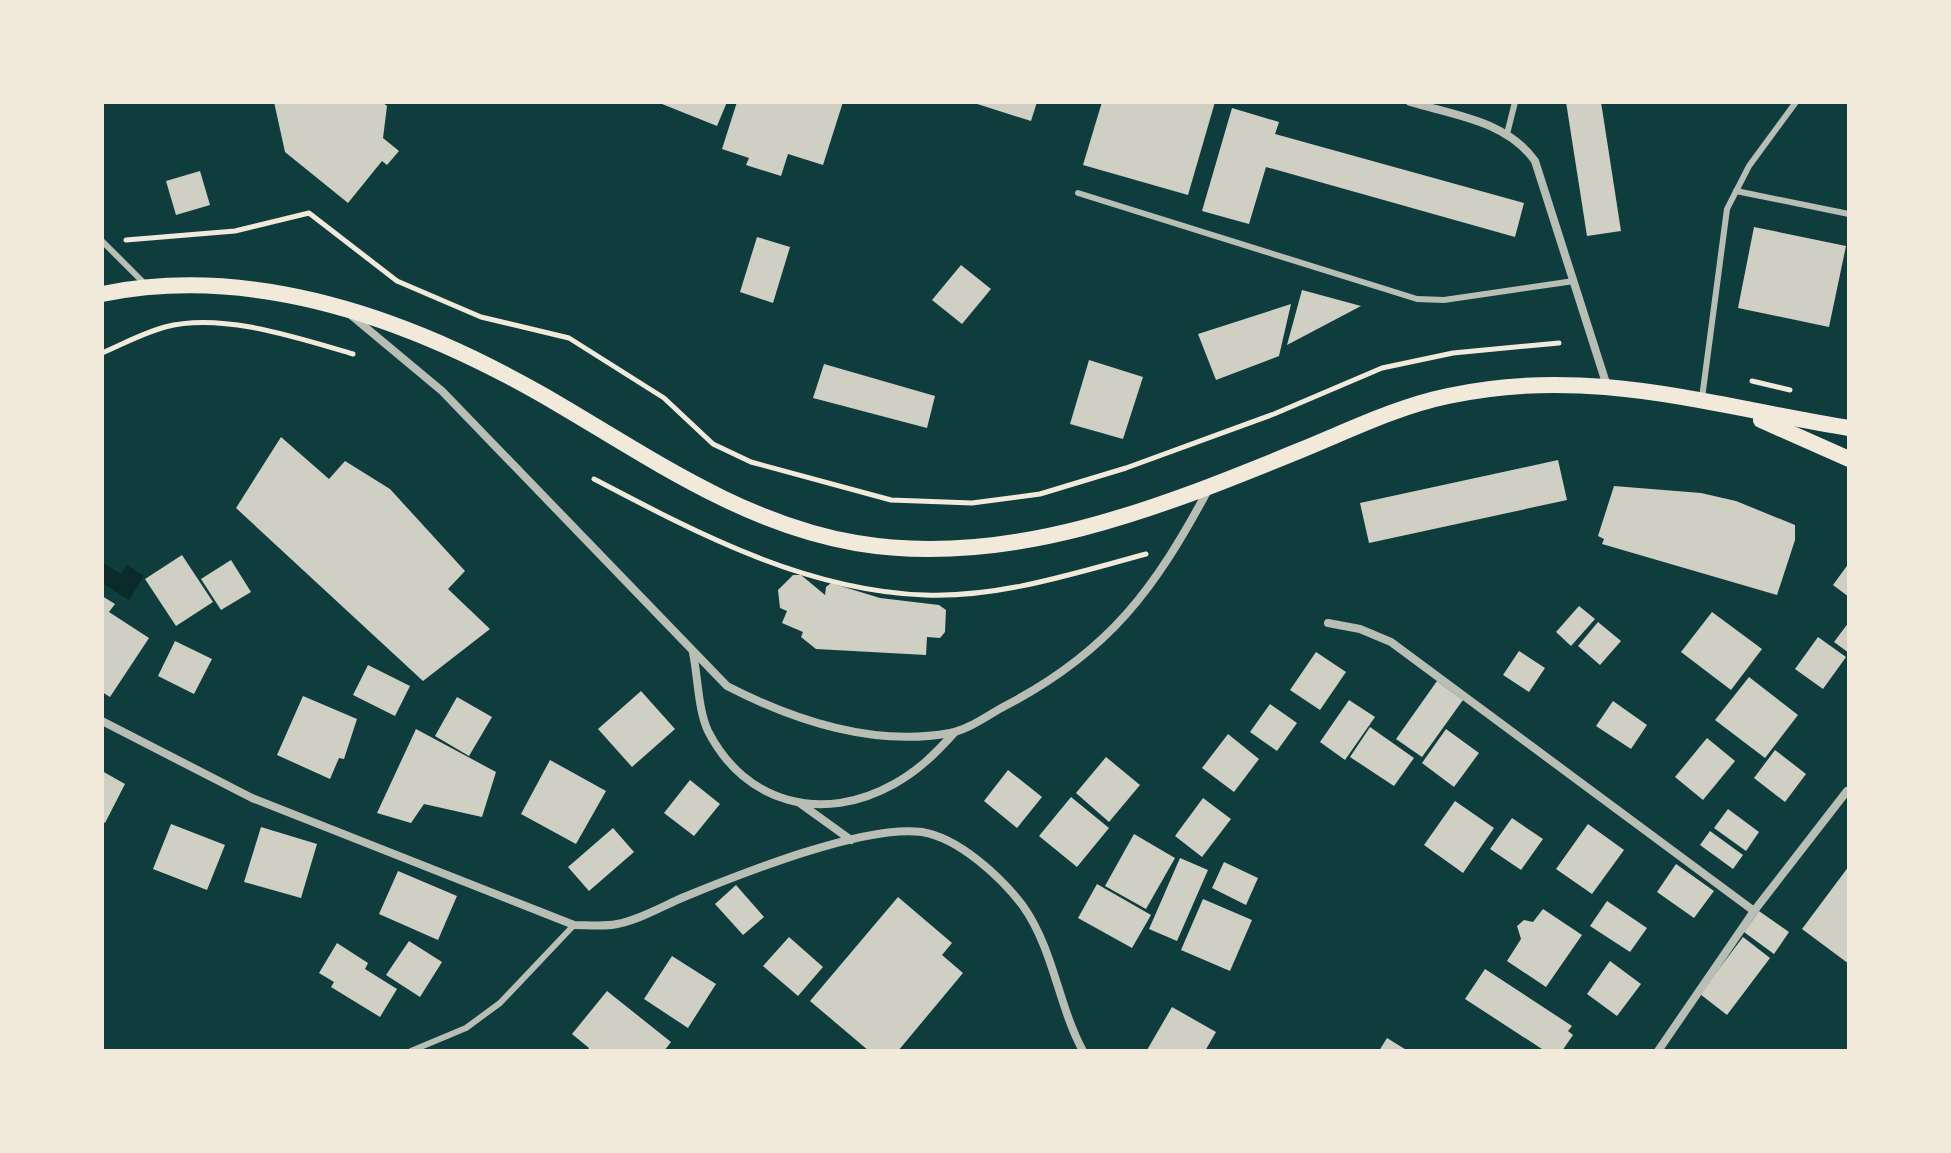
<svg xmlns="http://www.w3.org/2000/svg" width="1951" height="1153" font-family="Arial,sans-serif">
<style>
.water{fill:#0a2a2b}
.building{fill:#cfcfc3}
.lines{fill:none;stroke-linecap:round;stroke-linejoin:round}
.path{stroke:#f1e9da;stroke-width:5}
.service{stroke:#b8beb3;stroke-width:6}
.minor{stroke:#b8beb3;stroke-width:8}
.secondary{stroke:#f1e9da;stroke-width:16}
</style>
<rect width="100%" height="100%" fill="#0f3d3e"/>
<polygon class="water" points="102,562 121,574 127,565 144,576 129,600 102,583"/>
<g class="building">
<polygon points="274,102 382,102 387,106 383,138 399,151 387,165 382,161 348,203 285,152"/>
<polygon points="657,102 727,102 717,126"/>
<polygon points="737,102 843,102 823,165 788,154 781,176 746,165 749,158 722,149"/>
<polygon points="971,102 1037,102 1031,121"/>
<polygon points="1102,102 1215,102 1188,195 1083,165"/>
<polygon points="1566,102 1601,102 1621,231 1587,236"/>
<polygon points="1232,108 1279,122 1275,134 1524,203 1515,237 1266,167 1249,224 1202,211"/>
<polygon points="200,171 210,205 176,215 166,181"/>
<polygon points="1754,227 1846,246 1829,327 1738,308"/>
<polygon points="757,237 790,247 773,303 740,292"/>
<polygon points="961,265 991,289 962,324 932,300"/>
<polygon points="1302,290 1361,306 1287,345"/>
<polygon points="1291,304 1279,356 1216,380 1198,334"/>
<polygon points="1089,360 1143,377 1123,439 1070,424"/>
<polygon points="824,364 935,396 927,428 813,398"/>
<polygon points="281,437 329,479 345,461 390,489 465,571 448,589 490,629 423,681 236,508"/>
<polygon points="1558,460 1567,500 1369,543 1360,503"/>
<polygon points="1614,486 1701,493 1736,501 1795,525 1795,540 1777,595 1602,544 1604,539 1598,536"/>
<polygon points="182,555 213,602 176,626 145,579"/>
<polygon points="231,560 251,592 221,610 201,579"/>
<polygon points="1849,563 1849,597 1833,585"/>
<polygon points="793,575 801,575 825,595 826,587 831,583 880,598 939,605 946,610 945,632 940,638 927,637 926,655 816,649 801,637 803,632 782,623 787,611 780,608 778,590"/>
<polygon points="102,596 115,604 109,612 149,638 110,697 102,692"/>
<polygon points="1579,606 1595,619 1571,646 1556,632"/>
<polygon points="1712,612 1762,649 1731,690 1681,652"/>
<polygon points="1598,622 1621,641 1600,665 1578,646"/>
<polygon points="1849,622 1849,653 1834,642"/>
<polygon points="1818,637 1846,657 1823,689 1795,669"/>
<polygon points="175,641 212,659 194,694 158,676"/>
<polygon points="1519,651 1545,668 1529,692 1503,675"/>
<polygon points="1316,652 1346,672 1320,710 1290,690"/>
<polygon points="368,665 410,686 395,716 353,695"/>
<polygon points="1749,677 1798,715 1765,758 1715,720"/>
<polygon points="1437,681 1463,700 1422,757 1396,739"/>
<polygon points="641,691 675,729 632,767 598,729"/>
<polygon points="303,696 357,719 344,759 339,758 330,779 277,755"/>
<polygon points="457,697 492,717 469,756 435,736"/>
<polygon points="1349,700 1375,717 1345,760 1320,742"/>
<polygon points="1613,701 1647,725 1631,749 1596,726"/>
<polygon points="1270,704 1297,723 1277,751 1250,732"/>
<polygon points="1370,727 1414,758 1394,786 1350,757"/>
<polygon points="416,729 496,772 482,817 424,804 411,823 377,813"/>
<polygon points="1446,729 1479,753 1454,787 1422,763"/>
<polygon points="1228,734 1259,759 1234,792 1202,768"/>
<polygon points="1707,738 1735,761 1703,800 1675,777"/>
<polygon points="1775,750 1806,774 1785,802 1754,778"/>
<polygon points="1106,757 1140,785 1109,822 1076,793"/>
<polygon points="550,760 606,791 576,844 521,814"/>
<polygon points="1008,770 1042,797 1017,828 984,801"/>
<polygon points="102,771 125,784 105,823 102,821"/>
<polygon points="690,780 720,804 694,836 664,813"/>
<polygon points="1071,797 1109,828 1077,867 1039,836"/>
<polygon points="1203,798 1231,819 1202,857 1175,836"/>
<polygon points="1455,801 1494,828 1463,873 1424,845"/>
<polygon points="1728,809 1759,832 1746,851 1714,828"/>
<polygon points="1512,818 1543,839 1521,870 1490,849"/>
<polygon points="171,824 225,845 207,890 153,869"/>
<polygon points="1588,824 1624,850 1592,894 1556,869"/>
<polygon points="261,827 317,844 301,898 244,882"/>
<polygon points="613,828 634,852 589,891 568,867"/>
<polygon points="1710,831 1743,855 1733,869 1700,845"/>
<polygon points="1134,834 1175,858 1146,909 1105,886"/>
<polygon points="1180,858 1208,870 1177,941 1149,929"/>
<polygon points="1224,862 1258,878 1246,905 1212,888"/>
<polygon points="1676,864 1714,891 1694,918 1657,892"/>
<polygon points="1849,866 1849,964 1802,929"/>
<polygon points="398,871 457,896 438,940 379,914"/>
<polygon points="1097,884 1151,915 1132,948 1078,918"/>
<polygon points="736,885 764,917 743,935 715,904"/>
<polygon points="898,897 952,943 942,955 963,973 898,1051 869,1051 810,1001"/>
<polygon points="1203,899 1252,920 1230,971 1181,950"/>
<polygon points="1607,901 1647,928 1630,952 1590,926"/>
<polygon points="1543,909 1582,935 1546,987 1507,961 1521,939 1517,926 1524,920 1533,922"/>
<polygon points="1759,911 1789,932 1774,954 1744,932"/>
<polygon points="789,937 823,967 798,996 763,966"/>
<polygon points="1743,937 1770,958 1727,1015 1700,994"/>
<polygon points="409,941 442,962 420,997 386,975"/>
<polygon points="337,943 368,963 365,969 397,989 380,1017 331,987 334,982 319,973"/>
<polygon points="672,956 716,984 688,1028 644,999"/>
<polygon points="1610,961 1641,984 1617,1016 1587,994"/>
<polygon points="1485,969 1572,1026 1568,1031 1573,1035 1562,1051 1545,1051 1465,999"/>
<polygon points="607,991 671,1042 664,1051 587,1051 589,1048 572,1034"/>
<polygon points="1172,1007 1216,1032 1205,1051 1147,1050"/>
<polygon points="1387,1038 1408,1051 1379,1051"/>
</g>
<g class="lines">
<g class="path">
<polyline points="126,240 235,231 309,213 397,281 481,317 569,338 664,398 713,444 751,462 891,500 972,503 1040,494 1126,468 1274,414 1382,368 1453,353 1559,343"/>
<path d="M 102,353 C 123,344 143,333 165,327 C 222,312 298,338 353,354"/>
<polyline points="1752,381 1790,390"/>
<path d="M 594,479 C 697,533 806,591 925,595 C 999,598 1075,573 1146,554"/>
</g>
<g class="service">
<polyline points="1507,134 1515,102"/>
<polyline points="1736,191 1849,214"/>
<polyline points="1078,193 1417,299 1444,300 1574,281"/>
<polyline points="102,241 146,285"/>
<polyline points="1702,398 1727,209 1749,166 1796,102"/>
<polyline points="411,1051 466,1028 500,1003 574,925"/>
</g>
<g class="minor">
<path d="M 1410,102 C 1454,115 1507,121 1535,161 L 1607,386"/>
<path d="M 352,316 L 442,391 L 727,686 C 793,720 874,747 950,733 C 968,730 988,715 1005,706 C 1109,652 1155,589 1209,488"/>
<polyline points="1328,623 1360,629 1391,642 1754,911"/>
<path d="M 693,653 C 698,677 698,710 708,731 C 745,804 823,824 894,784 C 918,771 936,753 954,733"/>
<path d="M 102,721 L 252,798 L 574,925 C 588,925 604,927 617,924 C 639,920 663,906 684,897 C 741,874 864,824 922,832 C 959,838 1001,877 1023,906 C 1054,950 1058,1005 1083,1051"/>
<polyline points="801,804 851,840"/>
<polyline points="1658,1051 1754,911 1847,791"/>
</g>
<g class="secondary">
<path d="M 102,294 C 255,263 409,319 541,394 C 642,452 739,523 856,543 C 1010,569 1161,507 1301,450 C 1350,430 1396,407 1448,396 C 1590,365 1711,406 1849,428"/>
<polyline points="1761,420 1849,459"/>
</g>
</g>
<rect width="1951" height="1153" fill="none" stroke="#f1e9da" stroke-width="208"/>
</svg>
